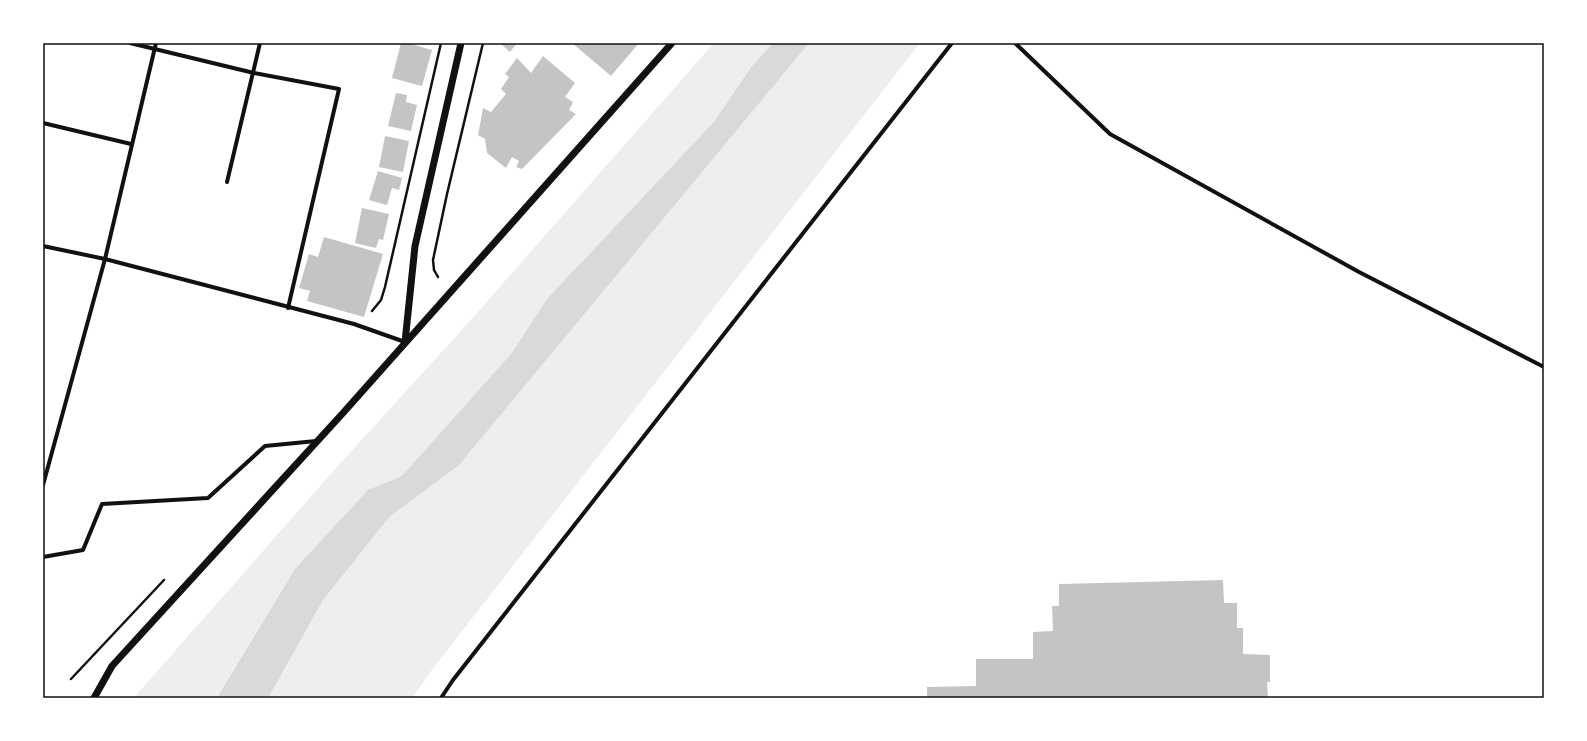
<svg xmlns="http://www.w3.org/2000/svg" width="1587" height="741" font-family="'Source Sans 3',sans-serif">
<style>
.green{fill:#eee}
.water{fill:#d9d9d9}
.building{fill:#c4c4c4}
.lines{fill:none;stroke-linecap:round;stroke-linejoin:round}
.path{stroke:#111;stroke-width:2.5}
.minor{stroke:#111;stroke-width:4}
.tertiary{stroke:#111;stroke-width:7}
.neatline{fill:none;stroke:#111;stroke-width:1.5}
</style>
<rect width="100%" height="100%" fill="#fff"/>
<polygon class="green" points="714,43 920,43 431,671 412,698 136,698 138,693 336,468 469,322"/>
<polygon class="water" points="773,43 809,43 459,465 389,517 323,600 268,698 217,698 295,569 368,490 402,476 512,353 547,299 714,122 752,66"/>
<g class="building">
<polygon points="401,43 407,43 432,50 422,86 392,78"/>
<polygon points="500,43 517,43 510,52"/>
<polygon points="572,43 639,43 611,76"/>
<polygon points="543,56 575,83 565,97 573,102 569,110 576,114 522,169 516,167 519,161 512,157 506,168 487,153 485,139 478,135 483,108 491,112 506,94 501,89 509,77 505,74 517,58 531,73"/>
<polygon points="396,93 407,95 406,102 417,105 411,131 388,126"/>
<polygon points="385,136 409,141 403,172 379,167"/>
<polygon points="378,171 402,178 399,190 392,188 387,205 369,200"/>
<polygon points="362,208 389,214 383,240 379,239 376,248 355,243"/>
<polygon points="324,237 383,254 364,317 307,301 310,291 299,288 309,254 318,257"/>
<polygon points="1223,580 1224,603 1237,603 1237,628 1243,628 1243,654 1270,655 1270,682 1267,682 1268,698 927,698 927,687 976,686 976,659 1033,659 1033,632 1053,631 1052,606 1059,606 1059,584"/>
</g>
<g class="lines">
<g class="path">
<polyline points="438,277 434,270 433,260 447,194 483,43"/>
<polyline points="372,311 381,300 385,287 441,43"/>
<polyline points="71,679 164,580"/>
</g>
<g class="minor">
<polyline points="130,43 254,73 339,89 288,308"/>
<polyline points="1015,43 1110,134 1359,272 1544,367"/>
<polyline points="43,123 131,144"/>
<polyline points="227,182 260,43"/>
<polyline points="43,246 105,259 354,324 405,342"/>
<polyline points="43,485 105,259 156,43"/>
<polyline points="43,557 83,550 102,504 208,498 265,446 316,441"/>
<polyline points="441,698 453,680 952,43"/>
</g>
<g class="tertiary">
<polyline points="405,342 415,246 461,43"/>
<polyline points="94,698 112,666 343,413 672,43"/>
</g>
</g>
<rect width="1587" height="741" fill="none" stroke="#ffffff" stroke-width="88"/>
<rect x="44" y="44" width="1499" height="653" class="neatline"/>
</svg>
